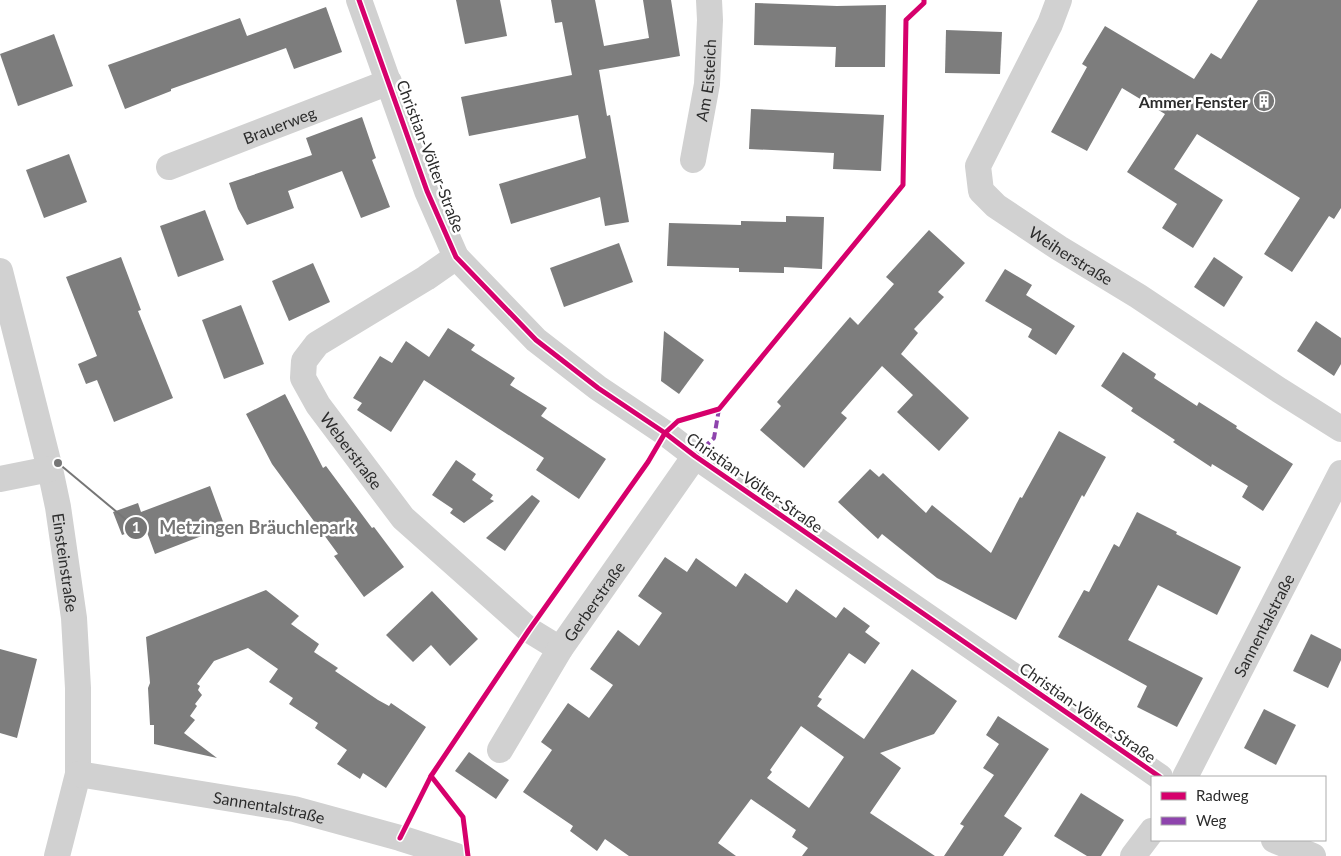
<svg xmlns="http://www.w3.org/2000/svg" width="1341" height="856" font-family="Lato,sans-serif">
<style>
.building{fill:#7d7d7d;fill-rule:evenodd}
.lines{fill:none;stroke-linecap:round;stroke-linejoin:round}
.street{stroke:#d1d1d1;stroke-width:26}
.quiet{stroke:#8e44ad;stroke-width:4;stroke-dasharray:8 4;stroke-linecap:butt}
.cycleway-casing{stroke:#fff;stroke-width:8}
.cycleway{stroke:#d6006c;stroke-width:5}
.labels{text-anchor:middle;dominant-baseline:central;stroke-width:5;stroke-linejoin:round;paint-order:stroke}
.street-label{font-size:16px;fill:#2c2c2c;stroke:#fff}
.poi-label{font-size:16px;font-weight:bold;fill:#2c2c2c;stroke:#fff;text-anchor:end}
.leader{fill:none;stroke:#767676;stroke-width:2}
.callout-dot{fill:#767676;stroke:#fff;stroke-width:2}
.mark-label{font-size:15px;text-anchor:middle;font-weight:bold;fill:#fff}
.callout-label{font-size:18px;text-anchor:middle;font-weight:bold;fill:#767676;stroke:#fff;stroke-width:5;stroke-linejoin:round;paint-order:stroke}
</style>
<rect width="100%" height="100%" fill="#fff"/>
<g class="building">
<polygon points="456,0 500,0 507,36 465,44"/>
<polygon points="551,0 595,0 604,46 649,38 643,0 671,0 680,56 599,70 607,116 610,115 629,222 605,226 600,197 511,224 499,184 586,158 578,115 469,136 461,97 572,75 562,22 555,23"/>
<polygon points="1258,0 1341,0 1341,208 1334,219 1329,216 1292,272 1264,254 1300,198 1197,134 1174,169 1223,200 1193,248 1162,228 1177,204 1127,172 1165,114 1122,88 1087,151 1051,132 1087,67 1082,64 1105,26 1194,79 1211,53 1221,59"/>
<polygon points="755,3 837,6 886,5 885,67 835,67 836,47 754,45"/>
<polygon points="326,7 342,52 294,69 286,48 171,89 171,91 125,109 108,65 240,18 247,36"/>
<polygon points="946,30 1002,32 1000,74 945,73"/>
<polygon points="54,34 73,86 18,106 0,54"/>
<polygon points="751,109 884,115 881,171 833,169 834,153 749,149"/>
<polygon points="362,117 376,158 372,160 390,207 361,218 342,171 288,191 294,208 247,225 238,209 229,183 312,155 306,138"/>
<polygon points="69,154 87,202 44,218 26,170"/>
<polygon points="205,210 224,260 178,277 160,226"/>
<polygon points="786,216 824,217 822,269 784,267 784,273 739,272 739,268 667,266 669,223 741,225 741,221 786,222"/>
<polygon points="929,230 965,263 938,292 944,297 914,329 918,333 901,354 969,418 939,451 897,412 913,395 882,366 841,413 847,418 804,468 760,430 781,406 777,402 850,317 858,325 894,284 886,277"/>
<polygon points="619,243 633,282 564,307 550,268"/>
<polygon points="121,257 141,310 138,311 173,398 114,422 97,380 86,384 78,364 97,356 66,277"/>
<polygon points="1214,257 1243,277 1224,307 1194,287"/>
<polygon points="313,263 330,302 289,321 272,281"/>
<polygon points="1005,269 1032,285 1026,295 1075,326 1056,355 1028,337 1032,329 985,301"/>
<polygon points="241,305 264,364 224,379 202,320"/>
<polygon points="1316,321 1341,338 1341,364 1334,376 1297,351"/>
<polygon points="448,328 475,345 471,350 515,378 510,385 547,408 541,416 606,459 579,499 536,470 544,458 424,380 391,432 357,410 362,403 353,398 380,356 392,363 406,341 429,357"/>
<polygon points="664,331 704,360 679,394 661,381"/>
<polygon points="1123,352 1156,374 1154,378 1197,406 1199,402 1237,426 1236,428 1293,464 1263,511 1242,497 1248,486 1212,464 1211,467 1173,442 1175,440 1131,411 1133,408 1101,386"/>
<polygon points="285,394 323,468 326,466 372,528 374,527 404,567 364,597 334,556 338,554 272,464 246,414"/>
<polygon points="1059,431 1106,457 1084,497 1082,495 1016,620 937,578 882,534 878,539 838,502 870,469 879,477 883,473 926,513 932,505 991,553 1020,497 1022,498"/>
<polygon points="456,460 476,474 472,480 493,495 490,499 494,501 464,523 450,513 453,509 432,495"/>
<polygon points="210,486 225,527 155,554 145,527 122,535 113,512 138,503 141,512"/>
<polygon points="532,495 540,501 505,551 486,538"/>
<polygon points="1137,512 1177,532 1176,534 1241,567 1217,615 1158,585 1128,640 1203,678 1177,727 1137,707 1147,686 1058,637 1084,590 1089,592 1114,544 1119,547"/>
<path d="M 665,557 L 687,572 L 696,558 L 736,587 L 745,573 L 787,603 L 796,589 L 836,618 L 844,607 L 870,626 L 865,632 L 880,643 L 865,664 L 849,653 L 818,697 L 822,699 L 817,706 L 864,739 L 912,669 L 957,701 L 934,734 L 880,753 L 901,768 L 870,813 L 935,856 L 802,856 L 808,848 L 792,837 L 796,830 L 751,799 L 718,843 L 736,856 L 629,856 L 605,839 L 597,851 L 570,831 L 573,826 L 523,792 L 552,750 L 541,742 L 568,703 L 589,718 L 613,685 L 590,669 L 618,630 L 639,646 L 662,613 L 638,596 ZM 801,726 L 844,757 L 809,808 L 767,778 L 772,772 L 770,770 Z"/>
<polygon points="266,590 299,616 291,624 319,644 314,652 338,668 335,671 378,700 389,706 391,703 426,727 386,788 363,773 360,779 337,764 347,750 315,728 318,723 289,704 293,698 269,682 278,669 248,648 214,661 197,684 200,686 198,690 202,695 195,704 197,706 190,716 195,720 184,733 217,758 154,744 154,725 150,725 148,688 150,683 146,637"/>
<polygon points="432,591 478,639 450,666 431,645 413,662 386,635"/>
<polygon points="1311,634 1341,649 1341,660 1328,688 1293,671"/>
<polygon points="0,649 37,659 17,738 0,733"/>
<polygon points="1264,709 1296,725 1276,765 1244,748"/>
<polygon points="998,716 1049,749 1004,816 1022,828 1003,856 944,856 964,826 960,824 994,775 983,768 999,744 986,735"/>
<polygon points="469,752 509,780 496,799 455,771"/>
<polygon points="1081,793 1124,820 1101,856 1087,856 1054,836"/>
</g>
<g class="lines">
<g class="street">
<polyline points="359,0 427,191 456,257 536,340 598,388 665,433 695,456 1160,777"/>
<path id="s1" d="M 1059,0 L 1050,24 L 978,166 L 981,191 L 996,206 L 1059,248 L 1138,296 L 1279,390 L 1341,429"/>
<path id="s2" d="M 693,160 L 707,84 L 710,20 L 709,0"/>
<path id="s3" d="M 169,167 L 389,82"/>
<path id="s4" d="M 456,257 L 426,278 L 317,344 L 304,361 L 303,378 L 318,405 L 403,518 L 529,630 L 560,649"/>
<path id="s5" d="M 0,271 L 50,469 L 58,507 L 74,618 L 78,688 L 78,774 L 57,856"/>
<polyline points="0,479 50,469"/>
<path id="s6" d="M 500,750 L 560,649 L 695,456"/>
<path id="s7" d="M 78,774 L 294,809 L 400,838 L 456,856"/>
<path id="s8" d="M 1185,777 L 1341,473"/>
<polyline points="1274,840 1313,856"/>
<polyline points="1133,856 1152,831"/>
</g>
<polyline class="quiet" points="695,456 714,438 719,409"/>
<g class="cycleway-casing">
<g id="cycleway">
<polyline points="359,0 427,191 456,257 536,340 598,388 665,433 695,456 1160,777"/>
<polyline points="400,838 431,776"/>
<polyline points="468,856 463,817 431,776 529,630 648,462 665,433 678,421 719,409 903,185 906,20 924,3 924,0"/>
</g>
</g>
<use href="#cycleway" class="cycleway"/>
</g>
<defs>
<g id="building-disc" transform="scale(1.125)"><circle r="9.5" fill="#767676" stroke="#fff"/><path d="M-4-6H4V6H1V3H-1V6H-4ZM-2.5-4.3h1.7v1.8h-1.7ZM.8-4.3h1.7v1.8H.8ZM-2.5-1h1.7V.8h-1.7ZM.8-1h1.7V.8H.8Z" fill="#fff"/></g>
</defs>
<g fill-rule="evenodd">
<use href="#building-disc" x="1264" y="101"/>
</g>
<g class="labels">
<g class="street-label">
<text stroke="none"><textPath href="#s2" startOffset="81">Am Eisteich</textPath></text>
<text stroke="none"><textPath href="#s3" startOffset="118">Brauerweg</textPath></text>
<text transform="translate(431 156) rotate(69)">Christian-Völter-Straße</text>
<text stroke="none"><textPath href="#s1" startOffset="321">Weiherstraße</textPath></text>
<text stroke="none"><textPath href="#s4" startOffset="290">Weberstraße</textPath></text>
<text transform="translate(755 482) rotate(35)">Christian-Völter-Straße</text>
<text stroke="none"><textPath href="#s5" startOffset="299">Einsteinstraße</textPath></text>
<text stroke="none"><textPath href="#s6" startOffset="176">Gerberstraße</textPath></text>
<text stroke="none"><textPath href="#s8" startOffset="171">Sannentalstraße</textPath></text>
<text transform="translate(1088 712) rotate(35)">Christian-Völter-Straße</text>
<text stroke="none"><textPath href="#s7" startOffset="194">Sannentalstraße</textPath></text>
</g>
<g class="poi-label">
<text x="1248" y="101">Ammer Fenster</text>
</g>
</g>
<path class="leader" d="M58 463L136 528"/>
<g class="callout-dot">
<circle cx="58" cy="463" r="5"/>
<circle cx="136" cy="528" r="12"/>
</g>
<g class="mark-label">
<text x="136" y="533">1</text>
</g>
<g class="callout-label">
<text x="257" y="534">Metzingen Bräuchlepark</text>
</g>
<rect x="1151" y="776" width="175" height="65" fill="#ffffff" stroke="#ababab"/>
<rect x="1161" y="792" width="25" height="8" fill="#d6006c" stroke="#ababab"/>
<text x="1196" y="801" font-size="15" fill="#2c2c2c">Radweg</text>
<rect x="1161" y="817" width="25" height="8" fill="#8e44ad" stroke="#ababab"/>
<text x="1196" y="826" font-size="15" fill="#2c2c2c">Weg</text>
</svg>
